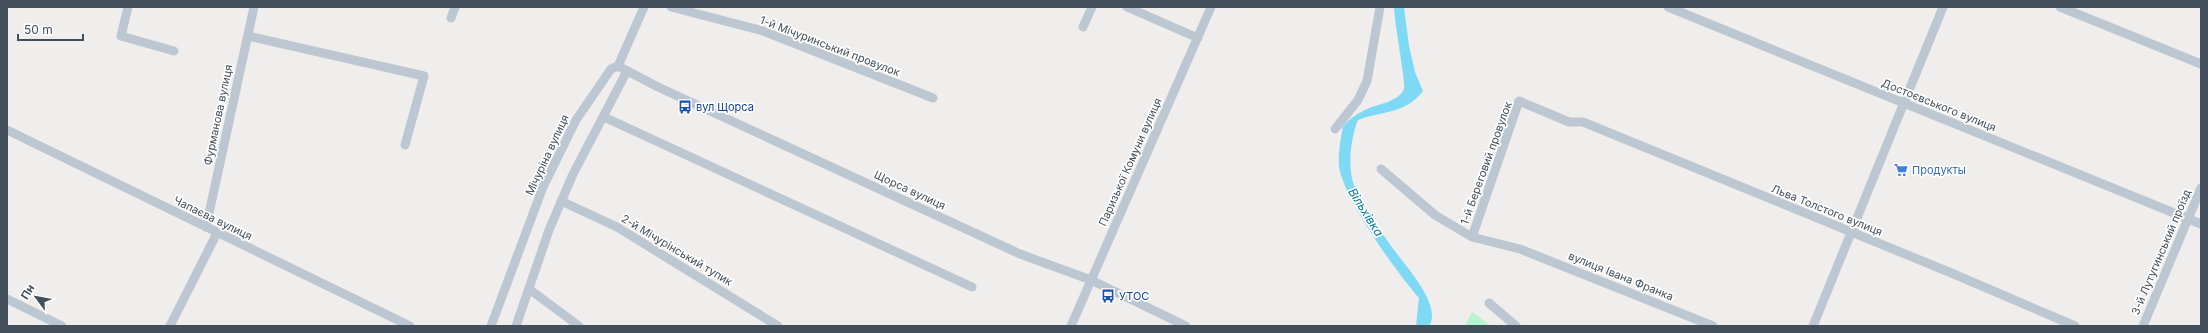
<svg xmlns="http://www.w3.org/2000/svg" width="2208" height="333" font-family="Inter,sans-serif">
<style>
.park{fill:#b6f3cf}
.water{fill:#7ed9f5}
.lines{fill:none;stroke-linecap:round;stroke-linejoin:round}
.street{stroke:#bcc7d1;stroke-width:9}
.labels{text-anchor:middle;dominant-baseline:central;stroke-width:3.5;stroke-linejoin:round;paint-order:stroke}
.street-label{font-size:11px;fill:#43505c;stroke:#fff}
.transit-label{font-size:11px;fill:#164399;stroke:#fff;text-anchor:start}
.shop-label{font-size:11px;fill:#366cbe;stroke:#fff;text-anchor:start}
.water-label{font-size:12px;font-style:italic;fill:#027da3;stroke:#fff}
</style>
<rect width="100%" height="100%" fill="#f0eded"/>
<polygon class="park" points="1472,312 1491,326 1465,326"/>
<path class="water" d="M 1394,7 L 1404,7 L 1409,46 L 1415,72 L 1423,91 C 1404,115 1384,110 1358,120 C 1351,136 1347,168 1354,185 C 1361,204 1382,233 1394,250 C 1405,265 1443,306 1429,326 L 1416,326 L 1419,298 C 1397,273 1343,198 1339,166 C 1338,153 1341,138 1343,126 C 1356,112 1370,107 1388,102 C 1394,99 1402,95 1404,89 C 1406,84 1394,20 1394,7 Z"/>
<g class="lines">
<g class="street">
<polyline points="128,7 121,36 174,51"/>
<polyline points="671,7 763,31 933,98"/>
<polyline points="1127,7 1198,38"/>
<polyline points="1668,7 2201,224"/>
<polyline points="2060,7 2201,64"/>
<polyline points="451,18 455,7"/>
<polyline points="1083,27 1092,7"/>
<polyline points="248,36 424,76 405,145"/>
<polyline points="618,66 658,87 1020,254 1091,280 1186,326"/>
<polyline points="604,117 972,287"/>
<polyline points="1335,129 1358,100 1367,81 1380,7"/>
<polyline points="7,130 410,326"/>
<polyline points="1381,169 1435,215 1472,237"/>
<polyline points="561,201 617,227 778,326"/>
<polyline points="206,227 254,7"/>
<polyline points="529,289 579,326"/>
<polyline points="7,299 62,326"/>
<polyline points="1489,303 1516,326"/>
<polyline points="170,326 217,233"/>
<polyline points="491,326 543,187 576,120 611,69 618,66 644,7"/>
<polyline points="516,326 549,230 573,174 627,71"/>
<polyline points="1071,326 1211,7"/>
<polyline points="1713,326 1520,249 1472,237 1519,101 1569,122 1583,122 1949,272 2075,326"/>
<polyline points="1813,326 1943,7"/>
<polyline points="2143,326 2201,188"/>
</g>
</g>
<defs>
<g id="bus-bare" transform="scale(1.08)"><path d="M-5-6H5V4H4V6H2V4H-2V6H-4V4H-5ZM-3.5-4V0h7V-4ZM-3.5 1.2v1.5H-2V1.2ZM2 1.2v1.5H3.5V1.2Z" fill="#1a4fb4" stroke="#fff" stroke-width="2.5" paint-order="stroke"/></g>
<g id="supermarket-bare" transform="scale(1.08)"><path d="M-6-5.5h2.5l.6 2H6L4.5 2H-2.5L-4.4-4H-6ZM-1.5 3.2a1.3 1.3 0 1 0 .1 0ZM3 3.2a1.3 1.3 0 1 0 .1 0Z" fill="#3f7fe0" stroke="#fff" stroke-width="2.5" paint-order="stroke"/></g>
</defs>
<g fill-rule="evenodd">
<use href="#bus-bare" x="685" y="107"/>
<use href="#supermarket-bare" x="1901" y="170"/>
<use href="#bus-bare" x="1108" y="296"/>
</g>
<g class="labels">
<g class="street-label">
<text transform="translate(830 46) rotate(21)">1-й Мічуринський провулок</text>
<text transform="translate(1939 105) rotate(22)">Достоєвського вулиця</text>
<text transform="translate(218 115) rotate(-78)">Фурманова вулиця</text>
<text transform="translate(547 155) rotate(-65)">Мічуріна вулиця</text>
<text transform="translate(1130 162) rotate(-66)">Паризької Комуни вулиця</text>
<text transform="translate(1486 163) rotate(-70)">1-й Береговий провулок</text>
<text transform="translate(910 190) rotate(25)">Щорса вулиця</text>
<text transform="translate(1827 210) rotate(22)">Льва Толстого вулиця</text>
<text transform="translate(213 218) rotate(26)">Чапаєва вулиця</text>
<text transform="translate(677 250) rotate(31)">2-й Мічурінський тупик</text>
<text transform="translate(2161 252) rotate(-67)">3-й Лутугинський проїзд</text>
<text transform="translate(1621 276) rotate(22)">вулиця Івана Франка</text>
</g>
<g class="transit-label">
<text x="696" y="107">вул Щорса</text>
<text x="1119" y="296">УТОС</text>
</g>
<g class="shop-label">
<text x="1912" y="170">Продукты</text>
</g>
<g class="water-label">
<text transform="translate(1366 212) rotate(58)">Вільхівка</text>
</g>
</g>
<rect width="2208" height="333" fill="none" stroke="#43505c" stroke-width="16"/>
<g transform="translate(36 297) rotate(302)" stroke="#ffffff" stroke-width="3" paint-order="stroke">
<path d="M0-3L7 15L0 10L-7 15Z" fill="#43505c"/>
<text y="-6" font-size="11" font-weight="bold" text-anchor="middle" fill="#43505c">Пн</text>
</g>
<path d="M18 34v6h65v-6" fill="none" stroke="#43505c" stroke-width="2"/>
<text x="24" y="34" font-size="12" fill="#43505c" stroke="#ffffff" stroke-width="3" paint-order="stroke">50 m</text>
</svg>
